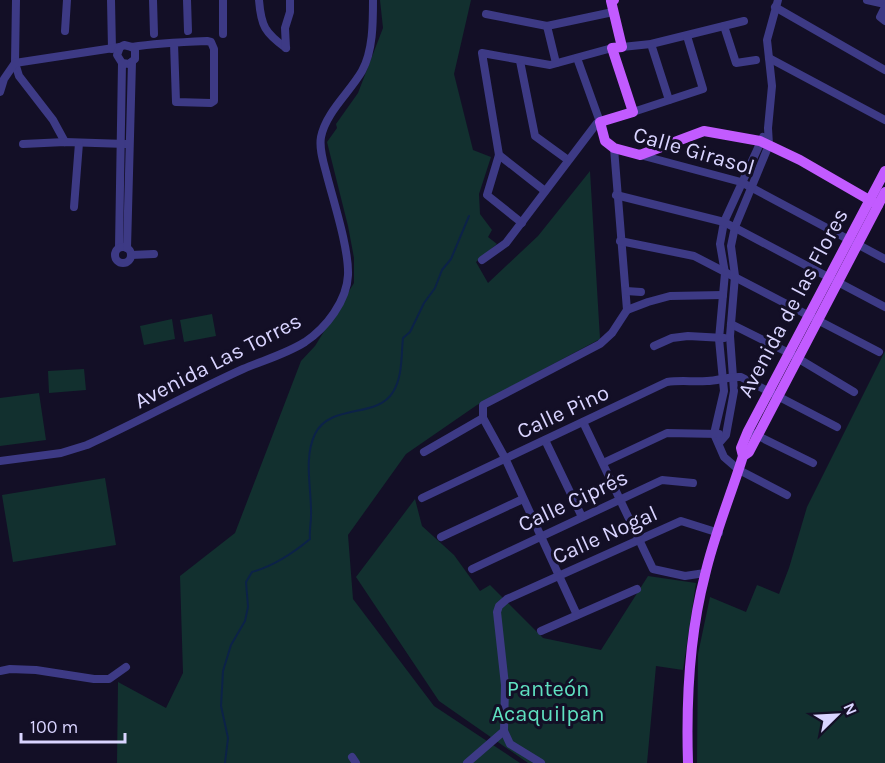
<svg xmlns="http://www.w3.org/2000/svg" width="885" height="763" font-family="Karla,sans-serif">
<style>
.green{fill:#12302f}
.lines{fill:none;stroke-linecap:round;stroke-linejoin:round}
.stream{stroke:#0c2248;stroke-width:2}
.minor{stroke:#3d3a85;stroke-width:8}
.major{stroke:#c25bff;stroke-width:10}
.labels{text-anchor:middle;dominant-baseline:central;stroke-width:6;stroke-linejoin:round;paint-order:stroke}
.street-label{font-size:22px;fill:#d9d4ff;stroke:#130f26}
.park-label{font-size:22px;fill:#5fe0c0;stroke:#130f26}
</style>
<rect width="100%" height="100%" fill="#130f26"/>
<g class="green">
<polygon points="380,0 471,0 454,74 473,150 491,157 479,194 480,214 492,230 488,237 497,244 476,262 488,283 538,236 590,171 600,339 477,405 406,454 348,535 353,599 434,706 520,763 117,763 118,682 166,708 183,673 180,576 235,533 301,361 315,346 354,283 354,258 348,226 327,142 337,128 336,124 358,93 383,28"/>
<polygon points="212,314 216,336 184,342 180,320"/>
<polygon points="172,319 175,339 144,345 140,326"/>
<polygon points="885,351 885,763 697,763 698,654 710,597 746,612 757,585 779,594 789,568 807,507"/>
<polygon points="84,369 86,390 49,393 48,371"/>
<polygon points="39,393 46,440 0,446 0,398"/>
<polygon points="105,478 116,545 13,562 2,495"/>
<polygon points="415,499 422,526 454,555 480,591 490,585 543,638 601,650 648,576 696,583 683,670 656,666 647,763 528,763 439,701 356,577"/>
</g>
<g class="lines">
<path class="stream" d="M 225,763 L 228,738 L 221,706 L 223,671 L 231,645 L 245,621 L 248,607 L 246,582 L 252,572 C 274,566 292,554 310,539 C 309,531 311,524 311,516 C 312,490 303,459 315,434 C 330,403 377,419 393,392 C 403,376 401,355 403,338 L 410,332 L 424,303 L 435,288 L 442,270 L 451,259 L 469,216"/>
<g class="minor">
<polyline points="16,0 15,63 19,76 53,120 65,142"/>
<polyline points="111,0 112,49"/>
<polyline points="153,0 154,34"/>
<polyline points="187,0 188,31"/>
<polyline points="223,0 223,34"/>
<path d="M 259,0 C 261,26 265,33 286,48"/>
<polyline points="867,0 885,4"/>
<polyline points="775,7 885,70"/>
<polyline points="885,7 880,17 885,21"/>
<polyline points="486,14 547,26 613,12"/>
<polyline points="547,26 556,63"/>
<polyline points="724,26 736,63 756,60"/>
<polyline points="65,31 67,0"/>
<polyline points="651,44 669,100"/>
<path d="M 132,47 C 157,43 182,42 207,41 L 211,42 L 214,49 L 214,101 L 211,103 L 176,102 L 174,43"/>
<polyline points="622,47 651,44 744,21"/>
<polyline points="286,48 285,28 290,12 290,0"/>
<polyline points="769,58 885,120"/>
<polyline points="520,61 535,136 568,160"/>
<polyline points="0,92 4,79 15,63 120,47"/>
<polyline points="633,112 703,89 687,36"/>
<polyline points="763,137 724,222 720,244 725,273 719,339 724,391 714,434 724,457 739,470 787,495"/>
<polyline points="23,144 65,142 126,144"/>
<polyline points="614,148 627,310"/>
<polyline points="499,155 487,195 522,223"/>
<polyline points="640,155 741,182 885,259"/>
<polyline points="545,191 499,155 482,53 550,65 612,48"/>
<polyline points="616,195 724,222 885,307"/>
<polyline points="74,207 79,143"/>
<polyline points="620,241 694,256 879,352"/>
<polyline points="119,247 122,63 117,55 120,47 124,45 132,47 135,50 135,59 129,64 122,63"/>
<circle cx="123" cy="255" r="8"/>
<polyline points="127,248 132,62"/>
<polyline points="131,255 154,254"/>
<polyline points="482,260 506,243 597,123 600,122 577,58"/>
<polyline points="626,291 641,292"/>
<polyline points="731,324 789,353 854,392"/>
<polyline points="654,346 672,338 688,336 724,338"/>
<polyline points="583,422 653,569 685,576 705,573"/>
<polyline points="752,433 813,463"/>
<polyline points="545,440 582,517"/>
<polyline points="719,443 726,435 734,391 730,336 735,276 731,246 735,227 769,145 768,128 772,86 767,40 778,0"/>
<polyline points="424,452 483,418"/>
<path d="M 0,461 L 61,453 L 87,445 C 140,421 190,393 243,369 C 264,360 286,354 305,342 C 326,328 347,301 348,275 C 349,248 333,200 326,172 C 323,161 319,148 321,137 C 326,112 350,92 362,71 C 373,51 373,23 373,0"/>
<polyline points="603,463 667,433 719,434"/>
<path d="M 422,498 L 667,382 C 681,380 693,382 707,381 C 718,381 729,376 741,377 L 837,427"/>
<polyline points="441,537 523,499"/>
<polyline points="472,569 662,480 693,483"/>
<polyline points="577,615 505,458 483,418 483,405 600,344 612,333 627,310 648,302 670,296 723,295"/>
<polyline points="541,631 637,589"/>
<polyline points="0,671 10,669 36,670 94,679 109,679 126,667"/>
<polyline points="504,731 505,685 497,612 499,606 507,599 681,521 719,533"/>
<polyline points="504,731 510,744 541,763"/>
<polyline points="352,757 356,763"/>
<polyline points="467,763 504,731"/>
</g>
<g class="major">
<polyline points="614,0 611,1 622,47 612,48 633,112 600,122 605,141 614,148 640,155 704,131 760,141 800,160 878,205"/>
<polyline points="743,456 749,452 885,192"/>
<path d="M 688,763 C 686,700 689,636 705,575 C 714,535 731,495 743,456 L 741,448 L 748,431 L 885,171"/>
</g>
</g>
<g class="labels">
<g class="street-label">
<text transform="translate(694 151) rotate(16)">Calle Girasol</text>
<text transform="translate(793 303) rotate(-62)">Avenida de las Flores</text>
<text transform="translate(218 361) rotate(-27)">Avenida Las Torres</text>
<text transform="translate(563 412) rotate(-25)">Calle Pino</text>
<text transform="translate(573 501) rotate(-25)">Calle Ciprés</text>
<text transform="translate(605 535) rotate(-24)">Calle Nogal</text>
</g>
<g class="park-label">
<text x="548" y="689">Panteón<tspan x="548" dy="25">Acaquilpan</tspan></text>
</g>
</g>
<g transform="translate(837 715) rotate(66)" stroke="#130f26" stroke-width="4.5" paint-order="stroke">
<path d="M0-4.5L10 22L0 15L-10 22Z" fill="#d9d4ff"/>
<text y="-9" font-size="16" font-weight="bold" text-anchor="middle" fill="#d9d4ff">N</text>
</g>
<path d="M21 733v9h104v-9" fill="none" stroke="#d9d4ff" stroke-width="3"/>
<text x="30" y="733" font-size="18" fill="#d9d4ff" stroke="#130f26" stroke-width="4.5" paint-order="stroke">100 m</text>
</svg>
